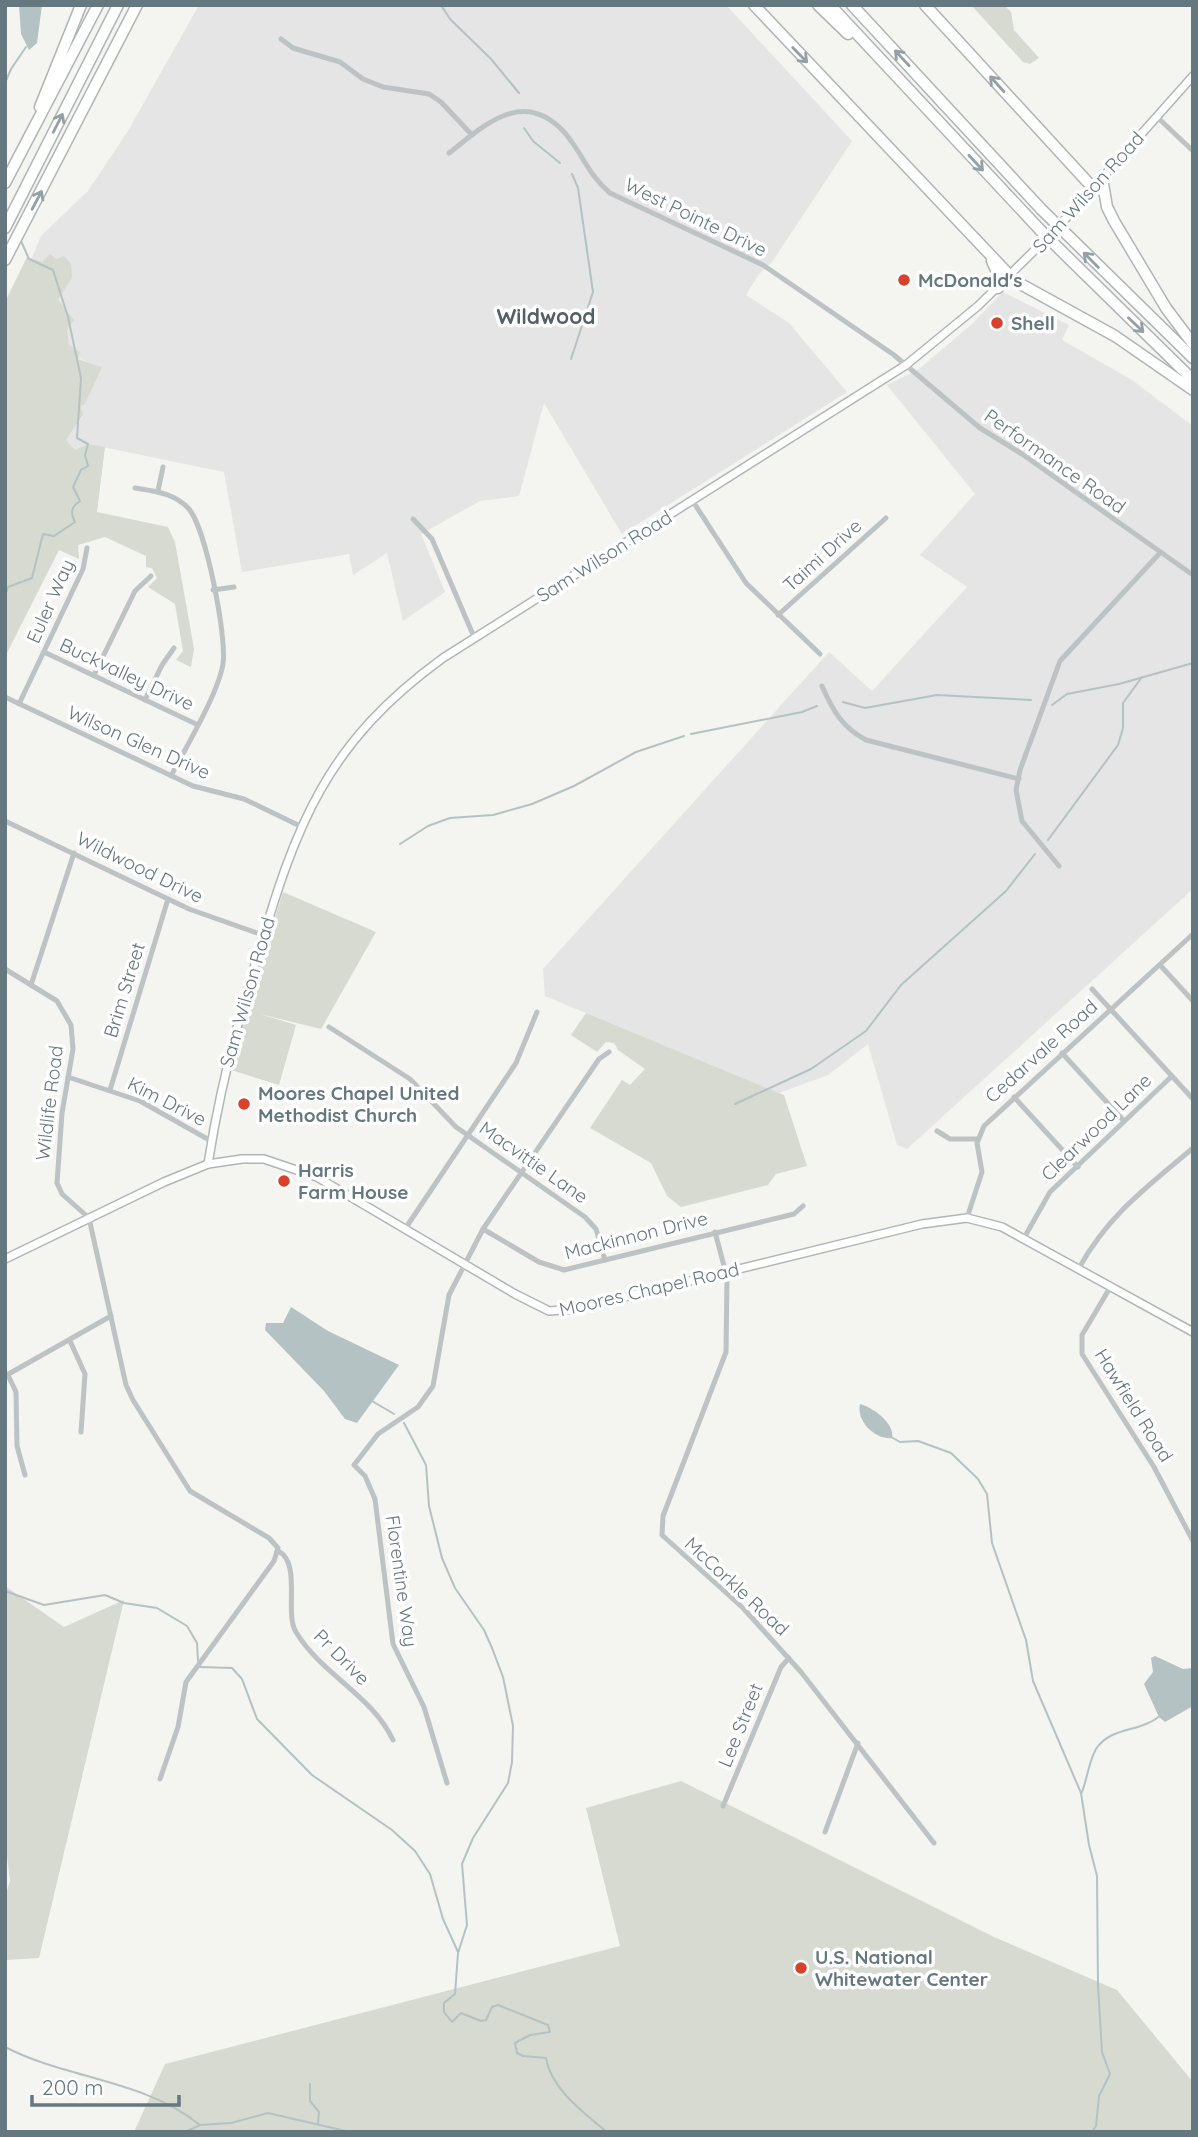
<svg xmlns="http://www.w3.org/2000/svg" width="1198" height="2137" font-family="Quicksand,sans-serif">
<style>
.built{fill:#e4e5e4}
.green{fill:#d6dad1}
.water{fill:#b4c2c4}
.lines{fill:none;stroke-linecap:round;stroke-linejoin:round}
.stream{stroke:#b4c2c4;stroke-width:2}
.secondary-casing{stroke:#b0b6b8;stroke-width:10}
.highway-casing{stroke:#b0b5b6;stroke-width:13}
.street{stroke:#bdc2c4;stroke-width:5}
.secondary{stroke:#fff;stroke-width:7}
.highway{stroke:#fff;stroke-width:10}
.secondary-bridge-casing{stroke:#b0b6b8;stroke-width:10;stroke-linecap:butt}
.secondary-bridge{stroke:#fff;stroke-width:7}
.oneway{stroke:#93a0a5}
.poi-dot{fill:#d8412c;stroke:#fff;stroke-width:2.5}
.labels{text-anchor:middle;dominant-baseline:central;stroke-width:7;stroke-linejoin:round;paint-order:stroke}
.street-label{font-size:19px;fill:#65777f;stroke:#fff}
.poi-label{font-size:19px;font-weight:bold;fill:#65777f;stroke:#fff;text-anchor:start}
.neighbourhood-label{font-size:21px;font-weight:bold;fill:#525f65;stroke:#fff}
</style>
<rect width="100%" height="100%" fill="#f4f4f0"/>
<g class="built">
<polygon points="199,5 726,5 852,141 772,262 759,274 746,295 789,323 847,392 622,534 544,403 519,496 480,501 421,534 445,592 403,621 387,553 353,575 349,554 242,572 224,472 88,444 75,450 66,440 83,416 81,406 102,367 77,358 69,345 58,300 72,278 56,259 42,262 31,260 41,236 88,191 128,131"/>
<polygon points="1003,292 1069,325 1062,340 1132,380 1193,426 1193,889 907,1149 897,1145 868,1044 828,1075 779,1093 545,996 543,969 829,652 872,691 967,587 920,555 975,494 887,385 919,369 972,324"/>
</g>
<g class="green">
<polygon points="971,5 1004,5 1011,12 1014,30 1039,58 1030,64 1023,62"/>
<polygon points="50,254 56,259 64,256 71,264 72,278 58,300 74,320 67,330 69,345 80,352 78,359 102,367 85,404 81,406 83,415 66,440 75,450 88,444 105,447 97,512 168,527 175,542 194,649 191,667 176,660 183,651 175,604 148,587 157,578 152,568 146,567 146,556 105,537 78,545 79,559 59,550 5,657 5,302 27,257 42,262"/>
<polygon points="283,892 376,932 321,1029 260,1014 296,1025 279,1085 231,1070 246,1011"/>
<polygon points="586,1013 784,1095 807,1166 776,1174 768,1185 681,1207 667,1196 651,1163 590,1128 622,1080 630,1085 645,1069 618,1050 614,1043 606,1042 597,1052 571,1035"/>
<polygon points="5,1586 64,1627 124,1600 39,1958 5,1960 5,1897 10,1881 5,1838"/>
<polygon points="681,1781 994,1937 1117,1990 1193,2082 1193,2132 134,2132 165,2064 620,1946 586,1808"/>
</g>
<g class="water">
<polygon points="19,5 42,5 37,43 29,50 21,34"/>
<polygon points="291,1307 328,1331 399,1365 357,1423 345,1419 324,1391 265,1330 266,1323 283,1323"/>
<path d="M 860,1404 C 872,1407 895,1423 892,1438 C 875,1440 856,1421 860,1404 Z"/>
<polygon points="1155,1656 1183,1669 1193,1668 1193,1706 1165,1722 1159,1717 1144,1684 1153,1672 1151,1658"/>
</g>
<g class="lines">
<g class="stream">
<polyline points="441,5 450,19 491,59 519,93"/>
<polyline points="5,83 11,69 26,47"/>
<polyline points="524,128 533,141 560,163"/>
<polyline points="571,359 593,292 578,188 572,174"/>
<path d="M 5,596 L 8,587 L 32,578 L 43,534 L 54,536 L 75,522 C 70,512 71,507 80,501 L 73,487 L 81,470 L 88,466 L 85,455 L 88,444 L 77,438 L 81,378 L 68,317 L 53,270 L 29,259 L 21,241"/>
<polyline points="843,702 865,708 937,695 1031,700"/>
<polyline points="1052,705 1067,694 1119,684 1193,663"/>
<polyline points="691,734 802,712 817,706"/>
<polyline points="1048,840 1118,745 1123,728 1123,703 1142,677"/>
<polyline points="400,844 428,826 450,818 493,815 532,804 574,786 636,752 684,736"/>
<polyline points="735,1104 811,1069 866,1031 901,985 1006,891 1035,854"/>
<polyline points="372,1401 394,1414"/>
<path d="M 404,1423 L 426,1465 L 429,1506 L 442,1558 L 455,1588 L 484,1630 L 492,1648 L 503,1677 L 513,1726 L 512,1762 L 508,1783 L 473,1838 L 462,1864 L 467,1925 L 458,1953 L 455,1994 L 444,2003 L 444,2012 L 452,2022 L 461,2013 L 481,2021 L 486,2020 L 492,2007 L 498,2005 L 548,2025 L 550,2032 L 530,2035 L 515,2043 L 517,2053 L 523,2056 L 546,2058 C 551,2089 584,2113 607,2132"/>
<polyline points="891,1437 900,1442 918,1441 951,1453 978,1479 987,1494 992,1543 1026,1640 1033,1681 1081,1793 1089,1845 1097,1876 1098,1986 1102,2052 1110,2074 1099,2096 1096,2126 1092,2132"/>
<polyline points="5,1591 44,1605 105,1595 124,1603 157,1608 187,1626 197,1643 198,1661"/>
<polyline points="200,1667 232,1668 242,1679 257,1719 312,1775 392,1830 415,1851 430,1874 443,1919 458,1952"/>
<path d="M 1082,1792 C 1087,1779 1089,1761 1096,1749 C 1111,1726 1139,1733 1160,1716"/>
<path d="M 5,2047 C 67,2079 145,2080 200,2125 L 231,2123 L 268,2113 L 350,2132"/>
<polyline points="310,2084 310,2101 319,2112 318,2124"/>
<polyline points="185,2132 200,2125"/>
</g>
<g class="secondary-casing">
<g id="secondary">
<polyline points="1070,214 1193,76"/>
<path d="M 208,1164 C 219,1093 236,1026 257,958 C 296,824 326,743 443,658 L 906,365 L 978,306 L 1045,240"/>
<polyline points="5,1259 164,1182 208,1164 242,1159 264,1159 317,1177 515,1294 549,1311 576,1309 922,1224 967,1218 1002,1227 1193,1332"/>
</g>
</g>
<g class="highway-casing">
<g id="highway">
<polyline points="754,5 1015,281 1115,336 1193,390"/>
<polyline points="818,5 848,34"/>
<polyline points="830,5 1042,232 1193,380"/>
<polyline points="852,5 1041,209 1193,358"/>
<polyline points="925,5 1093,188"/>
<polyline points="40,107 81,5"/>
<polyline points="1102,178 1107,207 1114,221 1166,308 1193,344"/>
<polyline points="5,183 98,5"/>
<polyline points="5,228 118,5"/>
<polyline points="5,260 137,5"/>
<polyline points="992,261 997,272 998,288"/>
</g>
</g>
<g class="street">
<polyline points="281,39 293,48 340,62 363,79 383,87 429,94 441,102 472,135"/>
<polyline points="1156,116 1193,151"/>
<path d="M 449,153 C 485,125 523,87 565,133 C 582,153 589,176 610,193 L 763,265 L 894,355 L 980,428 L 1022,454 L 1193,575"/>
<path d="M 135,488 C 154,491 175,493 189,509 C 206,529 227,637 223,664 C 218,694 186,747 171,776"/>
<polyline points="158,491 163,467"/>
<polyline points="692,500 746,583 820,654"/>
<polyline points="413,519 432,539 474,637"/>
<polyline points="213,590 234,587"/>
<polyline points="778,615 886,518"/>
<polyline points="44,652 196,724"/>
<polyline points="94,675 135,591 151,576"/>
<path d="M 822,686 C 833,711 842,727 866,740 L 1019,779"/>
<polyline points="5,697 193,786 244,799 300,826"/>
<polyline points="145,700 162,665 174,648"/>
<polyline points="19,704 83,569 87,548"/>
<polyline points="5,821 189,909 263,935"/>
<polyline points="1059,866 1022,821 1016,790 1020,770 1060,661 1159,554"/>
<polyline points="1160,965 1193,1001"/>
<polyline points="5,969 57,1001 71,1025 73,1049 62,1113 57,1183 62,1194 89,1218 126,1385 133,1400 190,1491 269,1538 278,1548 274,1561 186,1682 178,1727 160,1779"/>
<polyline points="31,985 74,853"/>
<polyline points="1092,989 1193,1099"/>
<polyline points="329,1027 410,1079 456,1127 585,1217 596,1229 605,1260"/>
<polyline points="1062,1053 1123,1120"/>
<polyline points="68,1077 140,1101 211,1141"/>
<polyline points="110,1090 168,899"/>
<polyline points="1014,1097 1078,1167"/>
<polyline points="937,1131 950,1139 978,1139"/>
<polyline points="967,1218 982,1172 977,1143 984,1126 1193,934"/>
<polyline points="405,1229 516,1063 537,1012"/>
<polyline points="483,1229 539,1262 564,1270 794,1214 803,1206"/>
<polyline points="715,1232 727,1277 726,1352 663,1516 662,1535 743,1608 801,1672 934,1843"/>
<polyline points="1024,1238 1050,1192 1172,1076"/>
<path d="M 1079,1268 C 1109,1214 1147,1187 1193,1148"/>
<polyline points="1111,1286 1082,1335 1082,1354 1154,1467 1193,1541"/>
<polyline points="70,1341 85,1374 81,1432"/>
<polyline points="8,1375 16,1392 17,1446 25,1475"/>
<polyline points="5,1376 111,1316"/>
<path d="M 278,1551 C 302,1562 284,1614 296,1632 C 321,1674 372,1695 393,1740"/>
<polyline points="447,1783 424,1707 393,1644 375,1499 365,1476 354,1465 378,1434 418,1407 433,1386 449,1295 483,1229 599,1059 609,1052"/>
<polyline points="723,1806 781,1667 789,1658"/>
<polyline points="825,1832 858,1743"/>
</g>
<use href="#secondary" class="secondary"/>
<use href="#highway" class="highway"/>
<g class="secondary-bridge-casing">
<polyline id="secondary-bridge" points="1045,240 1070,214"/>
</g>
<use href="#secondary-bridge" class="secondary-bridge"/>
</g>
<defs><path id="oneway-shaft" d="M-6 0H5M1.5-3L5.5 0L1.5 3" fill="none" stroke-width="1.6" stroke-linecap="round" stroke-linejoin="round" transform="scale(1.75)"/></defs>
<g class="oneway">
<use href="#oneway-shaft" transform="translate(800 55) rotate(46)"/>
<use href="#oneway-shaft" transform="translate(902 58) rotate(-133)"/>
<use href="#oneway-shaft" transform="translate(997 84) rotate(-132)"/>
<use href="#oneway-shaft" transform="translate(58 123) rotate(-63)"/>
<use href="#oneway-shaft" transform="translate(976 163) rotate(47)"/>
<use href="#oneway-shaft" transform="translate(37 200) rotate(-62)"/>
<use href="#oneway-shaft" transform="translate(1091 260) rotate(-135)"/>
<use href="#oneway-shaft" transform="translate(1136 325) rotate(44)"/>
</g>
<g class="poi-dot">
<circle cx="904" cy="280" r="7"/>
<circle cx="997" cy="323" r="7"/>
<circle cx="244" cy="1104" r="7"/>
<circle cx="284" cy="1181" r="7"/>
<circle cx="801" cy="1968" r="7"/>
</g>
<g class="labels">
<g class="street-label">
<text transform="translate(1088 192) rotate(-48)">Sam Wilson Road</text>
<text transform="translate(696 217) rotate(26)">West Pointe Drive</text>
<text transform="translate(1055 461) rotate(35)">Performance Road</text>
<text transform="translate(822 555) rotate(-42)">Taimi Drive</text>
<text transform="translate(604 556) rotate(-32)">Sam Wilson Road</text>
<text transform="translate(50 601) rotate(-66)">Euler Way</text>
<text transform="translate(127 674) rotate(25)">Buckvalley Drive</text>
<text transform="translate(139 742) rotate(24)">Wilson Glen Drive</text>
<text transform="translate(140 867) rotate(26)">Wildwood Drive</text>
<text transform="translate(124 990) rotate(-73)">Brim Street</text>
<text transform="translate(247 992) rotate(-74)">Sam Wilson Road</text>
<text transform="translate(1041 1051) rotate(-42)">Cedarvale Road</text>
<text transform="translate(167 1101) rotate(27)">Kim Drive</text>
<text transform="translate(49 1103) rotate(-83)">Wildlife Road</text>
<text transform="translate(1096 1127) rotate(-44)">Clearwood Lane</text>
<text transform="translate(534 1162) rotate(35)">Macvittie Lane</text>
<text transform="translate(636 1235) rotate(-14)">Mackinnon Drive</text>
<text transform="translate(649 1289) rotate(-13)">Moores Chapel Road</text>
<text transform="translate(1134 1405) rotate(58)">Hawfield Road</text>
<text transform="translate(402 1581) rotate(82)">Florentine Way</text>
<text transform="translate(737 1586) rotate(43)">McCorkle Road</text>
<text transform="translate(342 1657) rotate(45)">Pr Drive</text>
<text transform="translate(740 1725) rotate(-68)">Lee Street</text>
</g>
<g class="poi-label">
<text x="918" y="280">McDonald's</text>
<text x="1011" y="323">Shell</text>
<text x="258" y="1093">Moores Chapel United<tspan x="258" dy="22">Methodist Church</tspan></text>
<text x="298" y="1170">Harris<tspan x="298" dy="22">Farm House</tspan></text>
<text x="815" y="1957">U.S. National<tspan x="815" dy="22">Whitewater Center</tspan></text>
</g>
<g class="neighbourhood-label">
<text x="546" y="316">Wildwood</text>
</g>
</g>
<rect width="1198" height="2137" fill="none" stroke="#65777f" stroke-width="14"/>
<path d="M32 2095v10h147v-10" fill="none" stroke="#65777f" stroke-width="3.5"/>
<text x="42" y="2095" font-size="21" fill="#65777f" stroke="#ffffff" stroke-width="5" paint-order="stroke">200 m</text>
</svg>
